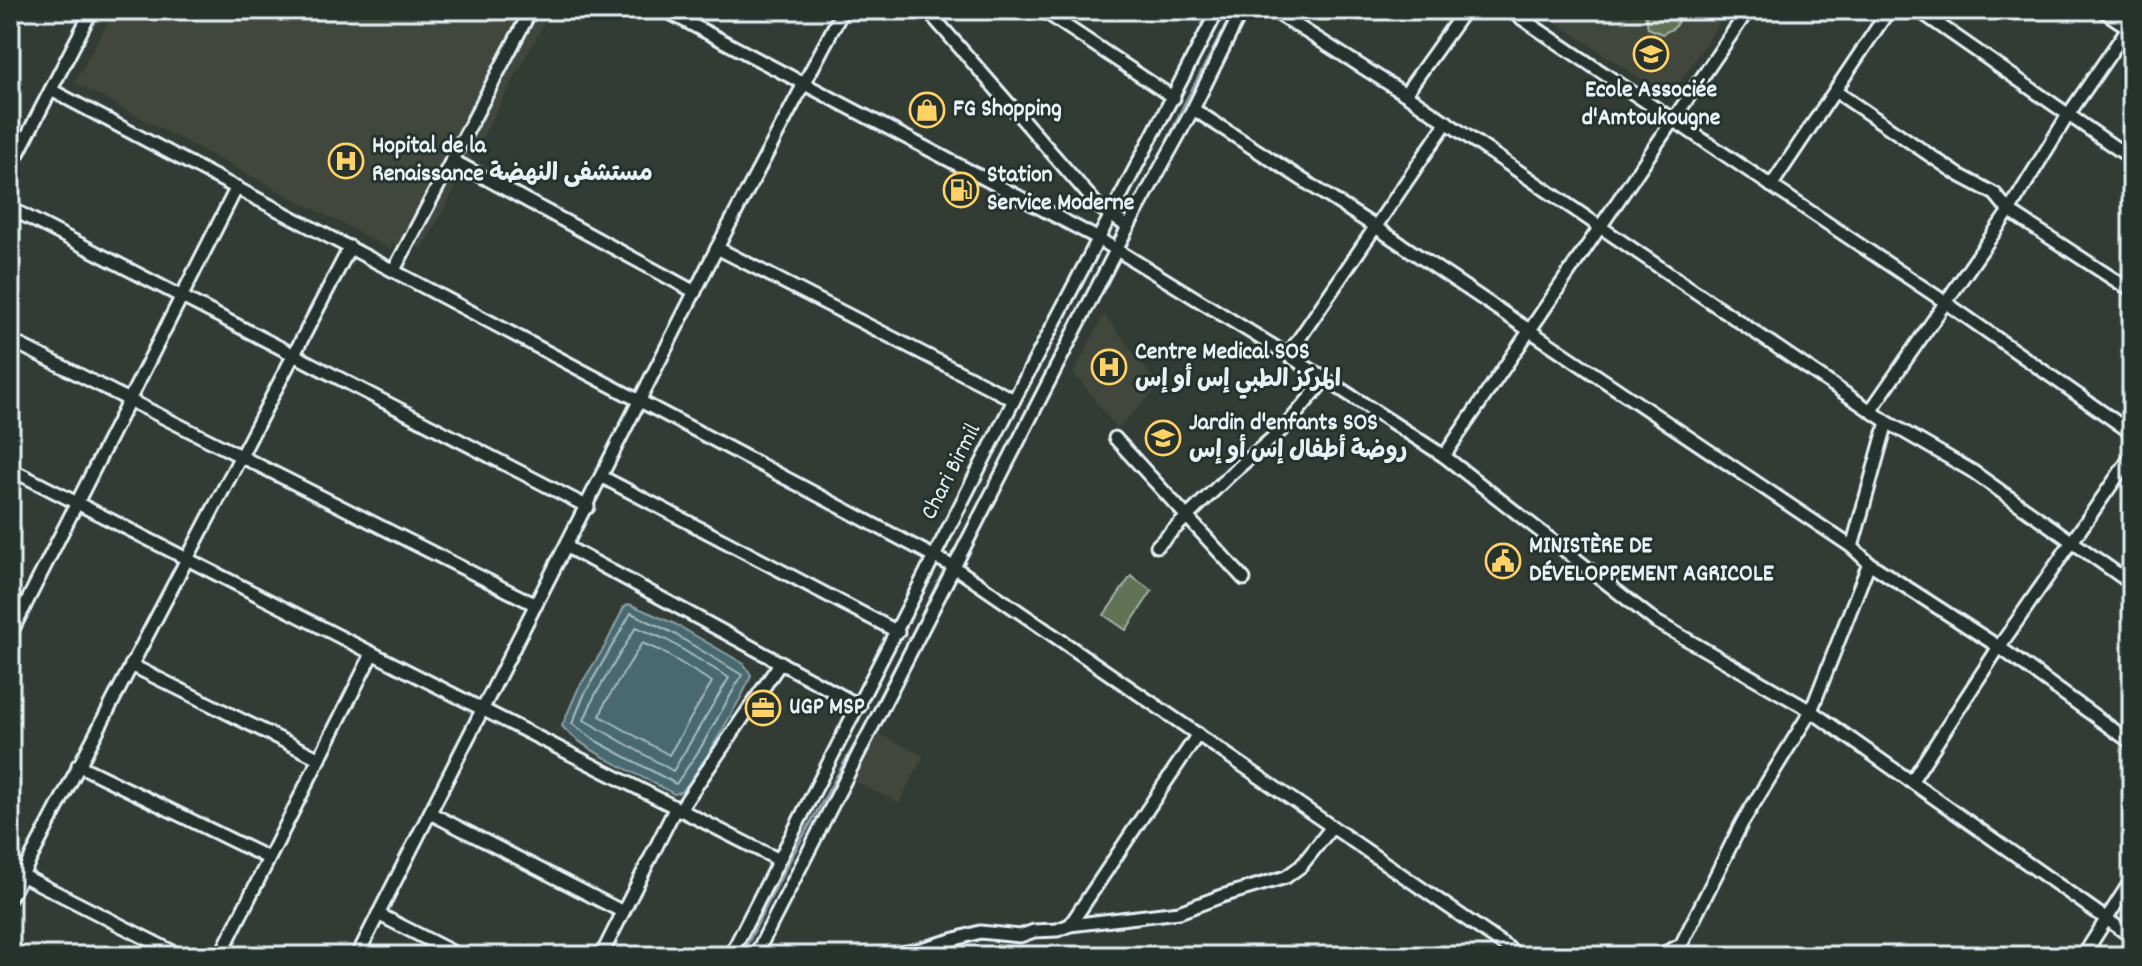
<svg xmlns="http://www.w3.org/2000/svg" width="2142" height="966" font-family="Dekko,'Playpen Sans Arabic',sans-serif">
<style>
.built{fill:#43463d}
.green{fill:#627254;stroke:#a5b2a6;stroke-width:2}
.water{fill:#4a6971;stroke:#899fa7;stroke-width:2}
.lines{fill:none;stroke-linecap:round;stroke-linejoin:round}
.shore{stroke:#a9bbc2;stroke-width:2}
.stream{stroke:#899fa7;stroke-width:3}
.minor-casing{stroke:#e8f1f8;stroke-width:17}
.minor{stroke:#26332d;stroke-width:11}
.labels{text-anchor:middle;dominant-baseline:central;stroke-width:6;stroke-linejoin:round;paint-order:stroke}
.poi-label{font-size:24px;font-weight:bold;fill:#e8f1f8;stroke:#26332d;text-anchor:start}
.street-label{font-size:24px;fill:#e8f1f8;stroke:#26332d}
</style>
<rect width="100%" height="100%" fill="#333c34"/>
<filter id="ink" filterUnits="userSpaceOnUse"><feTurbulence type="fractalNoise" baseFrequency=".0125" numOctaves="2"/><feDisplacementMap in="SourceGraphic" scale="16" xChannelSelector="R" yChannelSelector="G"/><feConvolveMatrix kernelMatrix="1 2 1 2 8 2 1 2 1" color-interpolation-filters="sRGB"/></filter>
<g filter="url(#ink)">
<g class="built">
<polygon points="114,10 551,10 422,249 401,238 397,245 393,243 390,249 75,83"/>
<polygon points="1538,10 1728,10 1669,98"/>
<polygon points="1104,314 1159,387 1117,428 1074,373"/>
<polygon points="877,733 923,756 899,803 854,781"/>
</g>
<g class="green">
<polygon points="1639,10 1684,10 1674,28 1662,34 1648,28 1646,16"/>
<polygon points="1131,576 1152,591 1126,630 1104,615"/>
</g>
<path class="water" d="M 629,604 L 675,624 L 744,664 L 751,675 C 748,689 696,776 685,788 C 681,793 680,792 674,794 C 644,777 583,751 562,726 L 578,689 L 605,646 L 624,607 Z"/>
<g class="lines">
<g class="shore">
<polygon points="631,613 671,632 742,675 700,749 676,784 598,742 572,724 585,693"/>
<polygon points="636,627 667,640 729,678 673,771 584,720 594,697"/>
<polygon points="642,643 661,651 712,682 669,755 600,716 605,703"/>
</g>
<g class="stream">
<polyline points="1160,157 1185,103 1234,10"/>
<polyline points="954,552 997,471"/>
<polyline points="876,703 940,581"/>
<polyline points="741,956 788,863 864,728"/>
</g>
<g class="minor-casing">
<g id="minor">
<polyline points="664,10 1099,239 1288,355 1444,456 1655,621 1811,711 2132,937"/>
<polyline points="927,10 1099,207 1128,227"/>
<polyline points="1042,10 1174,98"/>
<polyline points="1272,10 1405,94 1887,422 1972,471 2132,584"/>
<polyline points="1509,10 1945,302 2132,433"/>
<polyline points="1918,10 2132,159"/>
<polyline points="2102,10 2132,30"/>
<polyline points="51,90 954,567 1520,956"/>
<polyline points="1835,91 1959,175 1995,194 2009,211 2132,291"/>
<polyline points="1405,94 1465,10"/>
<polyline points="1193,109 1377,228 1852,547 1869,563 1999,647 2132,743"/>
<polyline points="452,160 695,292"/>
<polyline points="10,169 92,10"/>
<polyline points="1771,186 1889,10"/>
<polyline points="10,208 588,507"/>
<polyline points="717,248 1014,400"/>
<polyline points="394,270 531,10"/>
<polyline points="10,340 536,605"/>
<polyline points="1288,355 1447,122"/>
<polyline points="1871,410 2009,211 2068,115 2132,22"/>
<polyline points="1115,438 1244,579"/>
<polyline points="1444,456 1748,10"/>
<polyline points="10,469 779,860"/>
<polyline points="602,477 898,632"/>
<polyline points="1157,546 1232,473 1285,427 1324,381"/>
<polyline points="567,547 860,706"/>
<polyline points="1852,547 1887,422"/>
<polyline points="10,600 24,608"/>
<polyline points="10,635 237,187"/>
<polyline points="131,665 320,759"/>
<polyline points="78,765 268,858"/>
<polyline points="1911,782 1999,647 2132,455"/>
<polyline points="679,811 781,662"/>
<polyline points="430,813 623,912"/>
<polyline points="10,869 181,956"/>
<polyline points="10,898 350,247"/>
<polyline points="378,914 460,956"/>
<polyline points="1070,925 1198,734"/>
<polyline points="220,956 372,654"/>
<polyline points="357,956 717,248 843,10"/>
<polyline points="601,956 675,809"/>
<polyline points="730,956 1014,400 1218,10"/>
<polyline points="755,956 1128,227 1193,109 1242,10"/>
<polyline points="885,956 917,950 980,932 1020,936 1034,931 1057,930 1070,925 1179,912 1222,896 1286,877 1301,866 1332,827"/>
<polyline points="1658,956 1681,945 1742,823 1811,711 1869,563"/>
<polyline points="2083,956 2132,879"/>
</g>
</g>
<use href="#minor" class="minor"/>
</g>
</g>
<defs>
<g id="school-ring" transform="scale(1.8)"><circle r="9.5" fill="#26332d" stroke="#ffd166" stroke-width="1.5"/><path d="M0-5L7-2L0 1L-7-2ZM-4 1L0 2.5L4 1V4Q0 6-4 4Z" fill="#ffd166"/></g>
<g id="shop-ring" transform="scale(1.8)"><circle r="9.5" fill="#26332d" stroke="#ffd166" stroke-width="1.5"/><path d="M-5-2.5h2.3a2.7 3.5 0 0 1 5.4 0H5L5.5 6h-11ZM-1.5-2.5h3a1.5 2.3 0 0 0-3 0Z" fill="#ffd166"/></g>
<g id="hospital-ring" transform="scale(1.8)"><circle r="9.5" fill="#26332d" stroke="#ffd166" stroke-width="1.5"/><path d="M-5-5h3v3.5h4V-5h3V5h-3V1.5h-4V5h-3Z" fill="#ffd166"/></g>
<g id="fuel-ring" transform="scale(1.8)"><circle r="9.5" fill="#26332d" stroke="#ffd166" stroke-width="1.5"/><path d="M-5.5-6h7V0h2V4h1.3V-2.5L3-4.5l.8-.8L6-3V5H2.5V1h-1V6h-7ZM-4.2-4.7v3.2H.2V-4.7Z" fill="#ffd166"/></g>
<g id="civic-ring" transform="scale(1.8)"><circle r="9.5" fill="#26332d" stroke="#ffd166" stroke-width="1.5"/><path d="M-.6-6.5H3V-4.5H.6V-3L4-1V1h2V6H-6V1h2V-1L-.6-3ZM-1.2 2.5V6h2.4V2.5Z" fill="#ffd166"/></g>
<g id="office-ring" transform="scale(1.8)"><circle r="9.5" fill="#26332d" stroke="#ffd166" stroke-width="1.5"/><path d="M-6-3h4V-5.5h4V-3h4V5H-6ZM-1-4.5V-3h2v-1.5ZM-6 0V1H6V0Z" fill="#ffd166"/></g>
</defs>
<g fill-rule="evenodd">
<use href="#school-ring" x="1651" y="54"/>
<use href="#shop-ring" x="927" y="110"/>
<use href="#hospital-ring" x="346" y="161"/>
<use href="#fuel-ring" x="961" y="190"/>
<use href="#hospital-ring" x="1109" y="367"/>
<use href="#school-ring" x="1163" y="438"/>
<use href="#civic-ring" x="1503" y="561"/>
<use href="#office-ring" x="763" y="708"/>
</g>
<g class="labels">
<g class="poi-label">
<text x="1651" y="91" text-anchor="middle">Ecole Associée<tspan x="1651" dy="28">d'Amtoukougne</tspan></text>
<text x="953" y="110">FG Shopping</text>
<text x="372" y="147">Hopital de la<tspan x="372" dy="28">Renaissance مستشفى النهضة</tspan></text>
<text x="987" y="176">Station<tspan x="987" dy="28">Service Moderne</tspan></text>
<text x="1135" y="353">Centre Medical SOS<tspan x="1135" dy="28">المركز الطبي إس أو إس</tspan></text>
<text x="1189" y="424">Jardin d'enfants SOS<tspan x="1189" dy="28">روضة أطفال إس أو إس</tspan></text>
<text x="1529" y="547">MINISTÈRE DE<tspan x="1529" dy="28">DÉVELOPPEMENT AGRICOLE</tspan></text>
<text x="789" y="708">UGP MSP</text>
</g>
<g class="street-label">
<text transform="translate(952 472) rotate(-63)">Chari Birmil</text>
</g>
</g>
<rect width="2142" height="966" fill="none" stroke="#26332d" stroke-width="40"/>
<rect x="20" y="20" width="2102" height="926" fill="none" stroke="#e8f1f8" stroke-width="3" filter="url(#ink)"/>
</svg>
